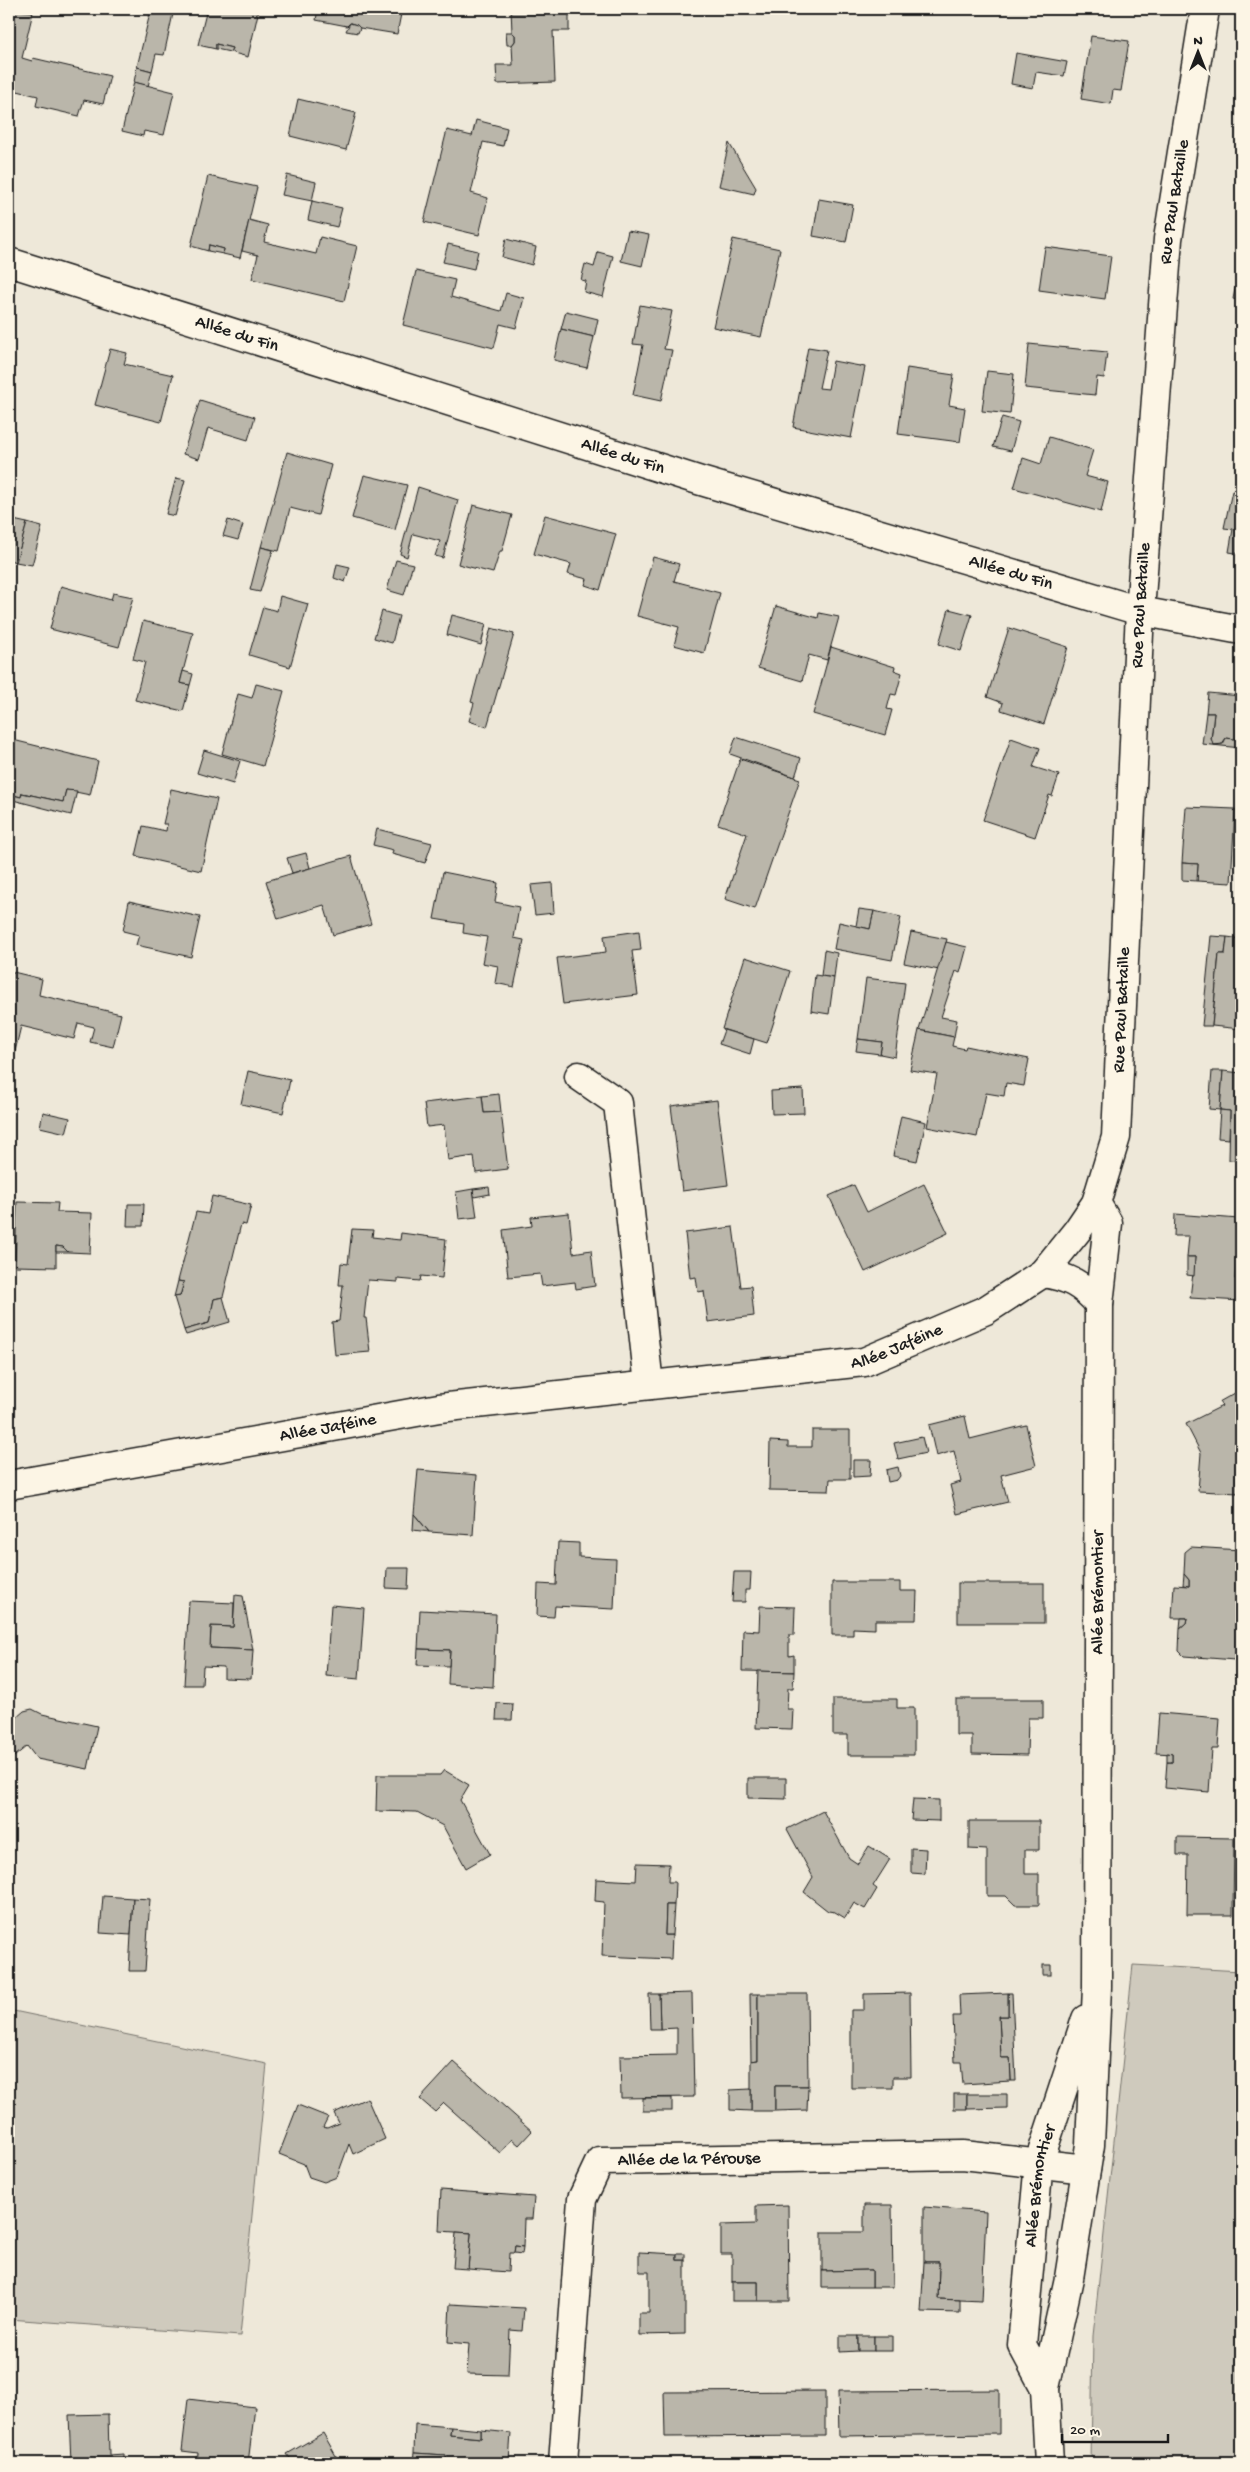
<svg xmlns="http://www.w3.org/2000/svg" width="1250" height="2472" font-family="'Gochi Hand',sans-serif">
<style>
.green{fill:#cfcabd;stroke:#76736c}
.building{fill:#bab6aa;stroke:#1c1c1c}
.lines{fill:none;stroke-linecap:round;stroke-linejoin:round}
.street-casing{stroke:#1c1c1c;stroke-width:31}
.street{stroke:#fcf5e5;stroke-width:28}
.labels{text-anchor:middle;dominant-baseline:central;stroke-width:5;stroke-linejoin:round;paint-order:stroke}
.street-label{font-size:18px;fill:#1c1c1c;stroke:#fcf5e5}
</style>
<rect width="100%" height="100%" fill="#eee8d9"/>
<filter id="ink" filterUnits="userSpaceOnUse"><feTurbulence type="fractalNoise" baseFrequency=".02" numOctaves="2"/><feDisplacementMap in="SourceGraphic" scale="10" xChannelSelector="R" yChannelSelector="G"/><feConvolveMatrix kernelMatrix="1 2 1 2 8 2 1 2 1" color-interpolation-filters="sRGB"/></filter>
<g filter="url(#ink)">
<g class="green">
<polygon points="1133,1965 1241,1971 1241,2463 1091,2463 1093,2336"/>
<polygon points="9,2010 267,2064 240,2336 9,2319"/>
</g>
<g class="building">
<polygon points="9,9 33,12 22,58 32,61 33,58 110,76 103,104 84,100 79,116 36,106 38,96 9,89"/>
<polygon points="151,9 174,9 164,55 156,54 152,71 137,67"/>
<polygon points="207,9 259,9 248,57 230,52 232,48 216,44 216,49 198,45"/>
<polygon points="318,9 402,9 397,34 360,28 357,25 350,23 347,26 316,20"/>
<polygon points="511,9 569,9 569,31 553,31 555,82 497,84 496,65 513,65 512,45 515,41 515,35 512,32"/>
<polygon points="350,23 357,25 360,28 358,33 346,31"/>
<polygon points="506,32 512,32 515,35 515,41 512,45 507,45"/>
<polygon points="1091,36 1129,41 1121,91 1113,90 1111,104 1081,99"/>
<polygon points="216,44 232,48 230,52 216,49"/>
<polygon points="1016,53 1067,62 1064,76 1036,72 1033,88 1011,84"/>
<polygon points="137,67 152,71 148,86 134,82"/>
<polygon points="134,82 174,92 164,135 144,131 143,136 122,131"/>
<polygon points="298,99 356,113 346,150 290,136"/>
<polygon points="476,120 507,128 503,146 483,142 471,193 488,198 479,235 424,222 447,130 472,136"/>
<polygon points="729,143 756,188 754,194 719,186"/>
<polygon points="287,175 316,182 312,201 282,195"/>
<polygon points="208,176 257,187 240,258 223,254 224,249 209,245 208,251 191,246"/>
<polygon points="819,199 853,205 846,242 813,236"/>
<polygon points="312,201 342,208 337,227 308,220"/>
<polygon points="249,220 268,225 264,242 316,254 320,237 357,246 344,301 252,279 258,255 242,251"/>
<polygon points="628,231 649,235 642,266 621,261"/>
<polygon points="506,239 536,247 532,265 502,257"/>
<polygon points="733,239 780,249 761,337 713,327"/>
<polygon points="448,244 478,251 474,269 443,262"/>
<polygon points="209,245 224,249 223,254 208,251"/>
<polygon points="1045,247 1111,256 1105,299 1039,290"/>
<polygon points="598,252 613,256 603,297 584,292 586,281 581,280 585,264 594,267"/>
<polygon points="1241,260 1241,301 1233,299"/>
<polygon points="416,271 455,280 451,297 501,311 506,293 524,298 516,328 500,324 494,348 403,325"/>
<polygon points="640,305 672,311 664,349 672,350 661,401 633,395 643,345 633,344"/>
<polygon points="566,311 598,319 594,337 561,329"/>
<polygon points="561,329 594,337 587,368 554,360"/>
<polygon points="1029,344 1107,352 1104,378 1097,377 1095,395 1025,388"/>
<polygon points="808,347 827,350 819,388 828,389 833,361 865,367 851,438 793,427"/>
<polygon points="110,349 127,353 124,364 173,375 161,422 95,405"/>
<polygon points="907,368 954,375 949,405 965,408 960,442 898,434"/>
<polygon points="987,371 1014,374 1010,414 982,411"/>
<polygon points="200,400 255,417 248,440 208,428 199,459 183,454"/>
<polygon points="1002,417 1019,422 1011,451 993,447"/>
<polygon points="1049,437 1093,450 1085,476 1108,482 1101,512 1014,488 1023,458 1041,464"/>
<polygon points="287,452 331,465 318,515 290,508 279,551 261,547"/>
<polygon points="364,475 407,485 395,530 352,518"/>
<polygon points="176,478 185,480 175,516 166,514"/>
<polygon points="418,487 458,500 443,558 435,556 440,541 413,534 407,557 400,554"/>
<polygon points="1232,491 1241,493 1241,554 1229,552 1233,529 1224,528"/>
<polygon points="473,505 512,515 502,551 500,551 493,573 458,564"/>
<polygon points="545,515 616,534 600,590 585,585 587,579 568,574 571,564 534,554"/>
<polygon points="9,519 27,523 16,562 9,560"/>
<polygon points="228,520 243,525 238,540 223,536"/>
<polygon points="27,523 42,527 32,565 16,562"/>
<polygon points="261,547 273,550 260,592 250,590"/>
<polygon points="653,557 679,564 674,581 720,593 704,653 674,645 679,627 637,616"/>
<polygon points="396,560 413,564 404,595 387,590"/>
<polygon points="337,564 350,567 345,582 334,578"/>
<polygon points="61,586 111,600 113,593 133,597 119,647 50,629"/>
<polygon points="280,596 308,604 290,667 249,655 263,607 277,611"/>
<polygon points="776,606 818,618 819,613 839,617 827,660 809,655 802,681 758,668"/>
<polygon points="949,609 972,615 961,651 939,644"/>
<polygon points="382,611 399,616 392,643 374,638"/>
<polygon points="452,615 486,624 481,645 447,635"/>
<polygon points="143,621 193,633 180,683 190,685 183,711 135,700 145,662 133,659"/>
<polygon points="491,628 514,634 487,727 469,721 474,703 471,702"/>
<polygon points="1009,628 1068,647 1044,724 1001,710 1003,703 987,697"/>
<polygon points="831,647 895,667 894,670 902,673 896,695 891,694 887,709 892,710 885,735 813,714"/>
<polygon points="183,671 193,674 190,685 180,683"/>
<polygon points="256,684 284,691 263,766 222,754 238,694 252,698"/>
<polygon points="1208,693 1241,696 1241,740 1226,738 1221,745 1214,745 1211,741 1214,713 1206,713"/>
<polygon points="1206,713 1214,713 1211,739 1214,745 1223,744 1226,738 1241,740 1241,748 1202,744"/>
<polygon points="736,737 801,758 795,777 730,754"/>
<polygon points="1011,738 1040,748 1033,767 1059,775 1052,796 1049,795 1035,837 983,820"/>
<polygon points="9,739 98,761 90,795 66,790 63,802 22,793 21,797 9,794"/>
<polygon points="204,750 240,761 233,784 197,773"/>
<polygon points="740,759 800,779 755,909 725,899 747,834 718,824"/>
<polygon points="171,789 217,799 201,871 136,856 143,826 166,831 167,824 163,824"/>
<polygon points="66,790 77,791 71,815 9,799 9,794 21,797 22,793 63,802"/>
<polygon points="1186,807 1235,809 1231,883 1197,881 1198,864 1182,863"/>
<polygon points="377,829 432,843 425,863 392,854 393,850 373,845"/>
<polygon points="306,853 310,868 292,873 287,858"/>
<polygon points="351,856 371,924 333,935 324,905 278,919 266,881"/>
<polygon points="1182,863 1198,864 1197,881 1182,880"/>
<polygon points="443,872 498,883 495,902 519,907 514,938 524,940 514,987 495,983 498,966 482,963 487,937 463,933 464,924 434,919"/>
<polygon points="552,883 554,913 535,915 531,885"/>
<polygon points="129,901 200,917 191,957 136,945 139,935 123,931"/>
<polygon points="859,909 874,911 870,929 856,926"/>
<polygon points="874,911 901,917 892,960 834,949 839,922 870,929"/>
<polygon points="639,931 641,950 632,951 638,995 563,1004 557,958 606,952 604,936"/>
<polygon points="911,932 947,939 939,970 904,963"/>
<polygon points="1211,936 1227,937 1225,954 1219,954 1212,1026 1202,1026"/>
<polygon points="1227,937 1241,939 1241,1029 1212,1026 1219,954 1225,954"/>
<polygon points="946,942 967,947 960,973 956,971 941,1017 957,1020 954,1037 919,1030"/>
<polygon points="824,950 837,953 834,978 821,976"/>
<polygon points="745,957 790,971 767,1043 722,1029"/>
<polygon points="9,971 42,979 39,995 121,1014 113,1047 90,1042 94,1027 78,1023 74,1039 21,1026 16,1047 9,1045"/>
<polygon points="815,975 834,978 829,1014 811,1011"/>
<polygon points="866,978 905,983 895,1057 880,1054 882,1042 858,1039"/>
<polygon points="724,1030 754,1039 750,1054 719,1044"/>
<polygon points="919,1030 954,1037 952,1046 965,1049 966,1046 1029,1059 1024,1086 1006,1083 1004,1096 986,1093 977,1137 927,1127 937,1074 910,1070"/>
<polygon points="858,1039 882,1042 880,1054 856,1051"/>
<polygon points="9,1045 16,1047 11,1069 9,1069"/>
<polygon points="248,1071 290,1080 283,1113 241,1104"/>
<polygon points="1212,1071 1223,1071 1220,1110 1209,1109"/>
<polygon points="1223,1071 1241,1073 1241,1161 1229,1160 1230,1111 1220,1110"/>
<polygon points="803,1089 804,1113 772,1114 771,1091"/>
<polygon points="499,1094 501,1112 484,1113 482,1096"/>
<polygon points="482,1096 484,1113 501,1112 508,1169 476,1173 474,1156 448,1160 444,1125 427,1127 424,1103"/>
<polygon points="717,1100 728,1185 682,1191 671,1106"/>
<polygon points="1220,1110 1230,1111 1229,1139 1218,1138"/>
<polygon points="43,1112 70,1118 66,1133 40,1127"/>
<polygon points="901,1116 926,1122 917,1161 893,1156"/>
<polygon points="924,1184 948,1233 865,1272 829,1196 854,1185 867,1212"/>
<polygon points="489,1187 490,1194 474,1197 473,1189"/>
<polygon points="473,1189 477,1217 459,1219 456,1192"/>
<polygon points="212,1196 251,1205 246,1225 241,1224 223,1297 214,1299 209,1323 184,1330 174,1297 180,1296 184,1282 178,1281 196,1212 208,1214"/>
<polygon points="17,1202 58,1203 57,1212 92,1213 90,1253 68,1252 63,1247 56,1246 56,1267 15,1266"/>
<polygon points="128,1204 144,1204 143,1226 127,1226"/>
<polygon points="569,1213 573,1253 591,1250 595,1286 576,1289 575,1282 542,1286 540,1274 508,1277 503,1230 532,1226 531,1217"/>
<polygon points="1175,1214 1239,1219 1235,1279 1241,1279 1241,1301 1190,1298 1195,1257 1187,1257 1189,1236 1174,1236"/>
<polygon points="733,1227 741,1287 751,1286 754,1316 708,1322 704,1291 698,1292 696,1277 690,1278 685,1233"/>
<polygon points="352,1229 373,1230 372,1237 400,1240 401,1233 446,1239 442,1278 421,1276 420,1281 398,1279 398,1282 368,1280 364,1318 366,1318 370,1352 335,1355 332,1322 339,1321 343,1285 339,1285 341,1263 348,1264"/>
<polygon points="56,1246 63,1247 68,1252 56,1252"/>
<polygon points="1187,1257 1195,1257 1194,1276 1187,1275"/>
<polygon points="178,1281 184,1282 180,1296 174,1297"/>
<polygon points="223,1297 230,1322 186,1335 184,1330 209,1323 214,1299"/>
<polygon points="1235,1393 1241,1405 1241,1431 1236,1435 1235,1443 1241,1443 1239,1493 1198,1491 1201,1453 1186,1424 1222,1406 1219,1402"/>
<polygon points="965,1416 970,1439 1026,1425 1036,1466 1001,1475 1008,1502 957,1514 950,1485 961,1482 954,1451 936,1456 929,1425"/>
<polygon points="812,1430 850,1430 850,1479 830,1479 829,1491 769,1490 770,1441 788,1442 788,1447 812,1447"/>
<polygon points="922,1437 926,1453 898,1459 894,1443"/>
<polygon points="853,1460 871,1460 870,1476 853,1477"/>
<polygon points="898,1467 900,1476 897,1480 888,1482 886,1470"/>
<polygon points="418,1470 477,1475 473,1535 429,1532 414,1514"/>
<polygon points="414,1514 429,1532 413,1530"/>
<polygon points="558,1542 579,1543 579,1557 616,1559 614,1609 555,1606 554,1617 537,1616 538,1584 556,1585"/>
<polygon points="1191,1547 1241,1550 1235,1660 1184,1656 1179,1651 1180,1628 1186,1623 1187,1618 1172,1618 1174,1585 1189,1586 1189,1580 1184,1574 1185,1552"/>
<polygon points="387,1568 409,1568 408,1589 386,1588"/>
<polygon points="734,1572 751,1572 750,1590 745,1590 745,1602 732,1602"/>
<polygon points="1184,1574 1189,1580 1189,1586 1183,1585"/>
<polygon points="832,1582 900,1582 900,1591 917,1591 916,1620 875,1620 875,1629 853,1628 853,1635 832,1635"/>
<rect x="958" y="1583" width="86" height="40"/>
<polygon points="235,1595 243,1596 253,1650 210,1648 211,1626 233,1627"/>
<polygon points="189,1601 234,1603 233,1627 211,1626 210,1648 253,1650 251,1679 224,1678 224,1667 203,1666 202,1685 184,1685"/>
<polygon points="331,1605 364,1608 359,1679 326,1676"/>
<polygon points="760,1606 795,1607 794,1635 789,1635 789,1656 794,1655 794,1672 742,1671 743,1630 759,1631"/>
<polygon points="420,1610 496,1614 493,1687 448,1684 450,1650 418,1649"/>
<polygon points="1181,1618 1187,1618 1186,1623 1180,1628"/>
<polygon points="418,1649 450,1650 449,1666 417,1665"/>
<polygon points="758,1671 794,1672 793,1688 788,1688 787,1709 793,1709 792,1729 756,1728"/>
<polygon points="833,1699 897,1699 897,1708 914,1708 914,1755 848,1755 848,1735 833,1735"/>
<polygon points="956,1699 1043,1699 1043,1718 1028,1718 1027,1755 972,1754 972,1735 956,1735"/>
<polygon points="497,1703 513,1704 512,1720 496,1720"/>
<polygon points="32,1709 42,1714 97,1726 88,1769 37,1759 27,1746 9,1761 9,1724 24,1711"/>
<polygon points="1159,1713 1220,1718 1218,1749 1212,1749 1209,1792 1165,1788 1167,1762 1172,1762 1172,1754 1156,1753"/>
<polygon points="1167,1753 1172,1754 1172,1762 1167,1762"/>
<polygon points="444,1770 469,1785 460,1800 490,1854 466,1868 443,1826 417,1812 376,1811 377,1775 440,1775"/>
<polygon points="748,1778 786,1778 786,1799 748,1798"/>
<polygon points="913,1799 939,1800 939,1821 911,1820"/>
<polygon points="823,1811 849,1858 858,1864 869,1846 890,1859 873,1886 877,1889 865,1909 854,1903 845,1918 835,1912 828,1911 804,1892 813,1877 787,1829"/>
<polygon points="969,1821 1039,1821 1039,1850 1025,1850 1025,1874 1039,1874 1039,1905 1015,1905 1006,1896 987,1896 987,1850 969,1849"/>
<polygon points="1177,1837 1234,1838 1233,1915 1187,1915 1188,1855 1177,1855"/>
<polygon points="911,1848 926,1849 925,1874 911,1873"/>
<polygon points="637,1863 669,1864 668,1882 675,1882 674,1905 666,1905 665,1935 672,1935 671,1959 602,1956 604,1902 595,1901 596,1879 636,1881"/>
<polygon points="103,1896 133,1898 131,1935 100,1933"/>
<polygon points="133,1898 150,1899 145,1971 129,1971"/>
<polygon points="666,1905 674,1905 672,1935 665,1935"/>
<rect x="1043" y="1965" width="8" height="10"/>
<polygon points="692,1993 694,2097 621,2098 620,2056 677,2055 677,2028 660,2029 659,1994"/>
<polygon points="910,1993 911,2077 893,2077 893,2088 851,2088 851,2010 864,2010 864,1994"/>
<polygon points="1008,1993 1012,1993 1016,2081 1011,2081 1010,2058 1001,2058 999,2016 1008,2016"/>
<polygon points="1008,1993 1008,2016 999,2016 1001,2058 1010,2058 1011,2081 963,2084 961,2062 955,2062 953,2016 960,2016 959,1995"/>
<polygon points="649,1994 659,1994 660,2029 650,2029"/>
<polygon points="750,1994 758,1994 758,2060 751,2061"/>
<polygon points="758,1994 807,1994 808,2086 775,2086 775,2111 751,2111 751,2061 758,2060"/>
<polygon points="454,2062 532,2131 519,2145 512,2139 500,2153 444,2103 435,2112 420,2099"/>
<polygon points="775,2086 808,2086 807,2110 775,2111"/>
<polygon points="751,2089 751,2111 730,2110 730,2090"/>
<rect x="954" y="2094" width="13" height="15"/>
<polygon points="967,2094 1007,2094 1007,2108 967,2109"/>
<polygon points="367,2098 385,2139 353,2154 349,2144 337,2177 324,2182 309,2177 304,2164 279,2154 298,2105 328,2117 323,2127 327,2128 339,2123 334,2113"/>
<rect x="643" y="2098" width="29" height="13"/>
<polygon points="441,2190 534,2197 532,2219 524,2219 523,2247 515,2246 514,2253 509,2253 508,2272 468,2269 471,2233 439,2231"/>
<polygon points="788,2205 789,2301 758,2301 758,2282 732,2282 732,2254 721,2254 721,2225 756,2224 756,2206"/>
<polygon points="864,2205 892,2205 893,2287 872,2287 872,2270 822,2271 822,2232 864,2232"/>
<polygon points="924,2207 986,2212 982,2301 938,2299 939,2262 924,2262"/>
<polygon points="456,2232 471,2233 468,2269 453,2268"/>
<polygon points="515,2246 523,2247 522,2254 514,2253"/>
<polygon points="639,2252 677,2254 677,2260 685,2260 685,2334 639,2335 639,2313 649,2313 649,2272 639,2272"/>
<rect x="677" y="2254" width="8" height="6"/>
<polygon points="924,2262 939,2262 938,2299 960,2300 960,2313 921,2312"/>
<polygon points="872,2270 872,2287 822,2287 822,2271"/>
<rect x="732" y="2282" width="26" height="19"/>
<polygon points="450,2304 524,2308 522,2331 510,2330 508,2375 467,2374 469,2344 448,2342"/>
<polygon points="840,2336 858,2336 858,2351 840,2352"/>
<rect x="858" y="2336" width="16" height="15"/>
<rect x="874" y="2336" width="18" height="15"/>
<polygon points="999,2390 999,2434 839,2436 838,2391"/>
<polygon points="825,2391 825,2436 665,2437 664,2392"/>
<polygon points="188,2399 255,2407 248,2463 197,2463 198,2453 182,2451"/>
<polygon points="108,2414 109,2455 124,2454 124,2463 71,2463 69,2415"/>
<polygon points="415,2424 451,2427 450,2435 481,2438 481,2430 511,2433 509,2462 515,2463 446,2463 446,2455 414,2453"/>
<polygon points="451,2427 481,2430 481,2438 450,2435"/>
<polygon points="323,2433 340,2463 293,2463 287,2454"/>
<polygon points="414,2453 446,2455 446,2463 413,2460"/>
</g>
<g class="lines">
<g class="street-casing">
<g id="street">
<path id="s1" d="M 9,262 L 701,481 L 1140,611 L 1241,630"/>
<polyline points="579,1076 618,1103 649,1385"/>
<path d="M 1043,1273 C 1068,1277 1082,1284 1099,1304"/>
<path id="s2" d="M 9,1485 L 439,1408 L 864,1362 L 986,1310 L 1043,1273 L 1077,1231 L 1096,1203 L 1116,1137 L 1140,611 L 1168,239 L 1205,9"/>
<path id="s3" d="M 1045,2388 L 1022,2345 L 1039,2162 L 1086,2019"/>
<path id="s4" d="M 563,2463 L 582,2199 L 600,2161 L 963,2155 L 1086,2169"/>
<path id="s5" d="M 1049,2463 L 1045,2388 L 1069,2278 L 1090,2145 L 1097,1987 L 1099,1304 L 1108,1223 L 1096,1203"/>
</g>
</g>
<use href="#street" class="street"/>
</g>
</g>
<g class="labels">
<g class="street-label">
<text stroke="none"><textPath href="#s2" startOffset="2159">Rue Paul Bataille</textPath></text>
<text stroke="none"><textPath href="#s1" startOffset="239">Allée du Fin</textPath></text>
<text stroke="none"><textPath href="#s1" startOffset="644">Allée du Fin</textPath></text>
<text stroke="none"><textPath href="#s1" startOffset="1049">Allée du Fin</textPath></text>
<text stroke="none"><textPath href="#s2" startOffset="1754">Rue Paul Bataille</textPath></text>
<text stroke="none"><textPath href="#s2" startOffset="1349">Rue Paul Bataille</textPath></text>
<text stroke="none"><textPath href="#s2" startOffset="900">Allée Jaféine</textPath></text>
<text stroke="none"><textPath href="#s2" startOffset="324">Allée Jaféine</textPath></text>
<text stroke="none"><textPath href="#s5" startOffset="875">Allée Brémontier</textPath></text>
<text stroke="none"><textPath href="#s4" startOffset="396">Allée de la Pérouse</textPath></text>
<text stroke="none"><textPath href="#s3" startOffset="209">Allée Brémontier</textPath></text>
</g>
</g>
<rect width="1250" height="2472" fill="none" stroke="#fcf5e5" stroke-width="30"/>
<rect x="15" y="15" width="1220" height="2442" fill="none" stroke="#1c1c1c" stroke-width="2" filter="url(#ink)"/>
<g transform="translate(1198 52)" stroke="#fcf5e5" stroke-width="4" paint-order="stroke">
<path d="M0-4L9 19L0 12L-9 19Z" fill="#1c1c1c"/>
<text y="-8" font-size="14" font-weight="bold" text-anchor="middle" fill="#1c1c1c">N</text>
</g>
<path d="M1062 2434v8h106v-8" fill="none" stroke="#1c1c1c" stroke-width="2.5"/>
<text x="1070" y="2434" font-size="15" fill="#1c1c1c" stroke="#fcf5e5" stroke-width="4" paint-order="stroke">20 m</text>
</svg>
